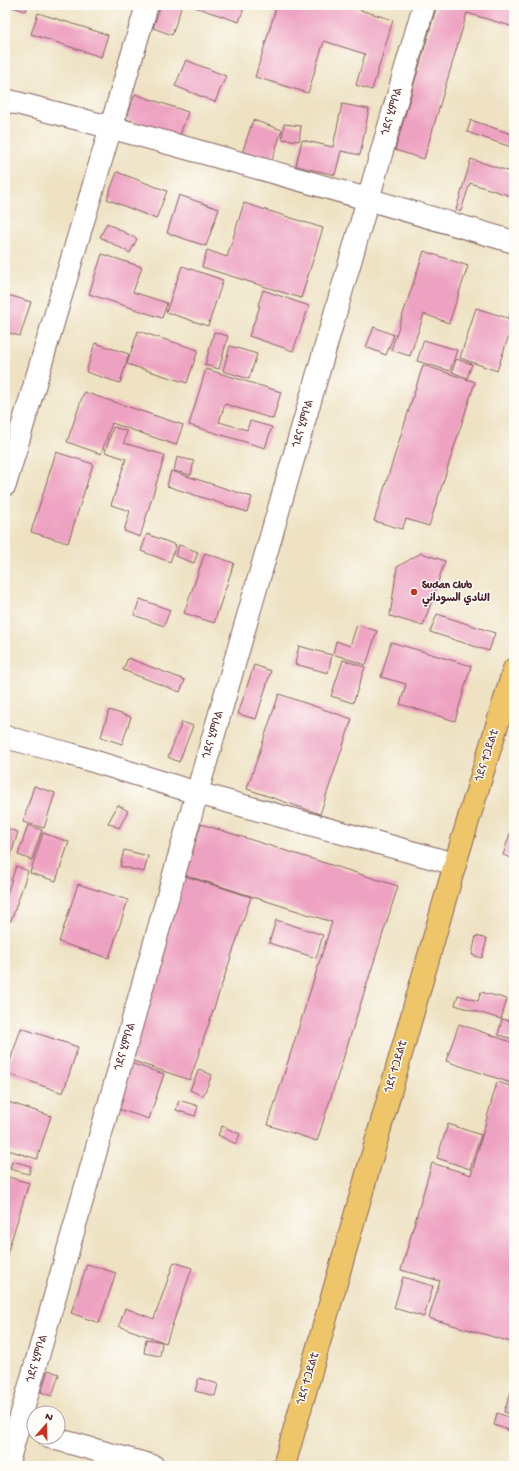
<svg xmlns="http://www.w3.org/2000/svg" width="519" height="1471" font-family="'Gochi Hand','Playpen Sans Arabic','Noto Sans Ethiopic',sans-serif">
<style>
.building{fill:#eea2c1}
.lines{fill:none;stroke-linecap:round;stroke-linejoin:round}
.minor-casing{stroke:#836360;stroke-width:24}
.major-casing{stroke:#836360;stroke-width:24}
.minor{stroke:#fff;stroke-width:22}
.major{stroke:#eec569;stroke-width:22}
.poi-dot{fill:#c8321e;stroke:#fdfcf7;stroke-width:1.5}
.labels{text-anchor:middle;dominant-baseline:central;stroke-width:3;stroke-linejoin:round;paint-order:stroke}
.street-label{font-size:11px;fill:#4a1f2b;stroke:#fdfcf7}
.poi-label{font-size:11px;font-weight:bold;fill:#4a1f2b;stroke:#fdfcf7;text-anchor:start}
</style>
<rect width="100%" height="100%" fill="#fdfcf7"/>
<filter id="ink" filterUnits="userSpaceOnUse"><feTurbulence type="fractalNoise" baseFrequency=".025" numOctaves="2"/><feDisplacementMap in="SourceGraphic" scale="8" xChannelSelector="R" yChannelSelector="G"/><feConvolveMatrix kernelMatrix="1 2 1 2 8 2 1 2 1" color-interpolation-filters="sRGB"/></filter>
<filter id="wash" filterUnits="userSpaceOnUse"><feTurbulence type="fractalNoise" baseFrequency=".012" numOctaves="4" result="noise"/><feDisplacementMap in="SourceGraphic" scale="16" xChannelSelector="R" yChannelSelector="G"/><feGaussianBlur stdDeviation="0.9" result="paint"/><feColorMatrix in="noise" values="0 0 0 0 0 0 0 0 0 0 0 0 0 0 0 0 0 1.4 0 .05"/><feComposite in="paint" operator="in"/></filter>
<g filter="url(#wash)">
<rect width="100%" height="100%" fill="#eee2c3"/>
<g id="blocks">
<g class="building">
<polygon points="5,5 28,5 26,11"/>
<polygon points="161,5 182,5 172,35 153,28"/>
<polygon points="189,5 245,5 239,22"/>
<polygon points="277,5 344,5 393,20 372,90 356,85 365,54 324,41 308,93 255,77"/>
<polygon points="437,5 514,5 514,27 467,13 424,159 395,150"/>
<polygon points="38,13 108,35 101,57 31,34"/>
<polygon points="186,60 226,76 215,102 175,86"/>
<polygon points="135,94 188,112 179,138 126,119"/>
<polygon points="342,104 369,109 360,155 341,151 335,175 296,166 302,140 333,147"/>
<polygon points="253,120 282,130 269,169 240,159"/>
<polygon points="471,120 514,135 514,148 467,132"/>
<polygon points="284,124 301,126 299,141 282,139"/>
<polygon points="471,159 514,173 514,197 470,183 461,211 456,210"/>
<polygon points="117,172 167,191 156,219 107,199"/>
<polygon points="179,195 219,209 206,246 167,233"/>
<polygon points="244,203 323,228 301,298 202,267 207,250 227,257"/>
<polygon points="107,223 137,239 130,253 100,237"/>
<polygon points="424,251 468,266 449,323 424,314 410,356 391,350"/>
<polygon points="102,254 142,267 133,292 167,303 162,318 89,294"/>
<polygon points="182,266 223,280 208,326 166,312"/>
<polygon points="263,290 309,306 293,351 249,336 260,306 258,306"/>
<polygon points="5,294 31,302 20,336 5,332"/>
<polygon points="514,302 514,318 509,317"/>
<polygon points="476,308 514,320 497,371 460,358"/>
<polygon points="374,327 394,335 386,355 366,347"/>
<polygon points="138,331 198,350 187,383 127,364"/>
<polygon points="214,332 228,336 219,369 205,365"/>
<polygon points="424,340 457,350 450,371 417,361"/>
<polygon points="95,343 129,354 120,383 86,372"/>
<polygon points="230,346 257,354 249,379 223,371"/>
<polygon points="456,359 472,364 467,378 452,372"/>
<polygon points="423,365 475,382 429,526 406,519 402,529 374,521"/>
<polygon points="206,369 281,392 273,419 225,404 219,422 247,430 250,421 272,427 265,448 189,425"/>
<polygon points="84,392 183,425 176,445 112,423 101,454 67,442"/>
<polygon points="113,427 127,431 124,443 165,455 140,537 124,531 130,511 111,505 126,459 105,452"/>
<polygon points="56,452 93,464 68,543 31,532"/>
<polygon points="177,457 194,461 191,475 174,471"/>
<polygon points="171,471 252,497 247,512 167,486"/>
<polygon points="147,534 176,545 170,562 141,551"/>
<polygon points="179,545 198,552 194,563 175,556"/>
<polygon points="205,553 234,563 214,623 184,613"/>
<polygon points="421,553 445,561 423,626 390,616 397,567"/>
<polygon points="140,599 170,610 164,626 134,615"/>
<polygon points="437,614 495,633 489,651 430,632"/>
<polygon points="357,625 377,631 366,665 333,654 336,641 350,646"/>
<polygon points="391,642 471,666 455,721 400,704 406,684 381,677"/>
<polygon points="299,646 332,655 328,673 295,664"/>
<polygon points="128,658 185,680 180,692 123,670"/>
<polygon points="343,660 365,667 353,703 331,696"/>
<polygon points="254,665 271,671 256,719 238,714"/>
<polygon points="279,694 352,719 320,814 247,789"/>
<polygon points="109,710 131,717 122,744 101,737"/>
<polygon points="182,722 193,726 179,762 168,757"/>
<polygon points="34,786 55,793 44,828 23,822"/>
<polygon points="118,805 128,811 119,828 108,823"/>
<polygon points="514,821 514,859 503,855"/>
<polygon points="201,824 398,886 317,1141 268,1125 332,922 185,875"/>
<polygon points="28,825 42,830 32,860 18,855"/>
<polygon points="5,828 18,832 5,874"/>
<polygon points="43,833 69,842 56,881 30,873"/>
<polygon points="124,850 148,856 144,872 120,866"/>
<polygon points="16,866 28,871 11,921 5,919 5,900"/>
<polygon points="185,876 251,897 190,1080 124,1058"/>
<polygon points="78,884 128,900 109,958 59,942"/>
<polygon points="276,920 323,935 316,958 269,943"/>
<polygon points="476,936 487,939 482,958 472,955"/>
<polygon points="481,992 507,999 501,1019 455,1005 458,995 478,1001"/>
<polygon points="502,1019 514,1022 514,1039 498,1035"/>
<polygon points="459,1024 514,1043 514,1073 511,1083 446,1061"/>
<polygon points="21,1028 78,1047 63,1093 6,1073"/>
<polygon points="130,1063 164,1074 149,1119 115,1108"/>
<polygon points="199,1069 212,1075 203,1096 190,1090"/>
<polygon points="497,1082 514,1087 514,1343 429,1318 440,1281 401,1270 432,1163 471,1175"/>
<polygon points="179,1100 198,1106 195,1116 176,1110"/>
<polygon points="5,1101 51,1116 37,1159 5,1149"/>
<polygon points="448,1124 481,1135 470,1169 437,1158"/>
<polygon points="222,1126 240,1134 236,1144 218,1135"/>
<polygon points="12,1161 31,1166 29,1174 10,1169"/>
<polygon points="5,1176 29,1183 7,1254 5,1253"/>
<polygon points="174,1262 192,1268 166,1343 119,1326 125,1308 154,1319"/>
<polygon points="87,1264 116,1273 99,1323 71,1313"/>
<polygon points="403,1277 433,1286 424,1317 394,1308"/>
<polygon points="146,1339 162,1342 160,1356 144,1353"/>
<polygon points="48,1370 59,1374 52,1396 41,1392"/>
<polygon points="199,1378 218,1384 215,1396 195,1391"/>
<polygon points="514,1383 514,1415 504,1412"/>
<polygon points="497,1413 514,1419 514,1432 494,1425"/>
</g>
</g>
</g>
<g filter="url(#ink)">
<use href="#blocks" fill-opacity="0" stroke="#836360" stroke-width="1"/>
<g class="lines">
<g class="minor-casing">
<g id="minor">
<path d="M 5,100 C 176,143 345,192 514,242"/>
<polyline points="5,485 147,5"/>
<polyline points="5,737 70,754 197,793 455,864"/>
<polyline points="49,1437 153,1466"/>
<polyline points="7,1466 197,793 424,5"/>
</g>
</g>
<g class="major-casing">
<polyline id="major" points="284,1466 455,864 514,669"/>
</g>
<use href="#minor" class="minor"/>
<use href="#major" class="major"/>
</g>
</g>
<circle class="poi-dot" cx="414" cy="592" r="4"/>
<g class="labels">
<g class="street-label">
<text transform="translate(393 112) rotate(-74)">ጎደና ሂምቦል</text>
<text transform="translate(304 424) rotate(-74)">ጎደና ሂምቦል</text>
<text transform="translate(214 735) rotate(-74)">ጎደና ሂምቦል</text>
<text transform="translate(488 756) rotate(-73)">ጎደና ተጋደልቲ</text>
<text transform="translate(126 1047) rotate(-74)">ጎደና ሂምቦል</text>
<text transform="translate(397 1067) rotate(-74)">ጎደና ተጋደልቲ</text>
<text transform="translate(38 1359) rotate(-74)">ጎደና ሂምቦል</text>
<text transform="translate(309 1379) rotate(-74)">ጎደና ተጋደልቲ</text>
</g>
<g class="poi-label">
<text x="422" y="586">Sudan Club<tspan x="422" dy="13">النادي السوداني</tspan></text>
</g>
</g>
<rect width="519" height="1471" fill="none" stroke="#fdfcf7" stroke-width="20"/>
<g transform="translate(46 1425) rotate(20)"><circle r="19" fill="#fdfcf7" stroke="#b5a4a5"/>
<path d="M0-3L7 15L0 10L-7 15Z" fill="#c8321e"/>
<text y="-6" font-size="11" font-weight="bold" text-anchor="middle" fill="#4a1f2b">N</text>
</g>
</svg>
